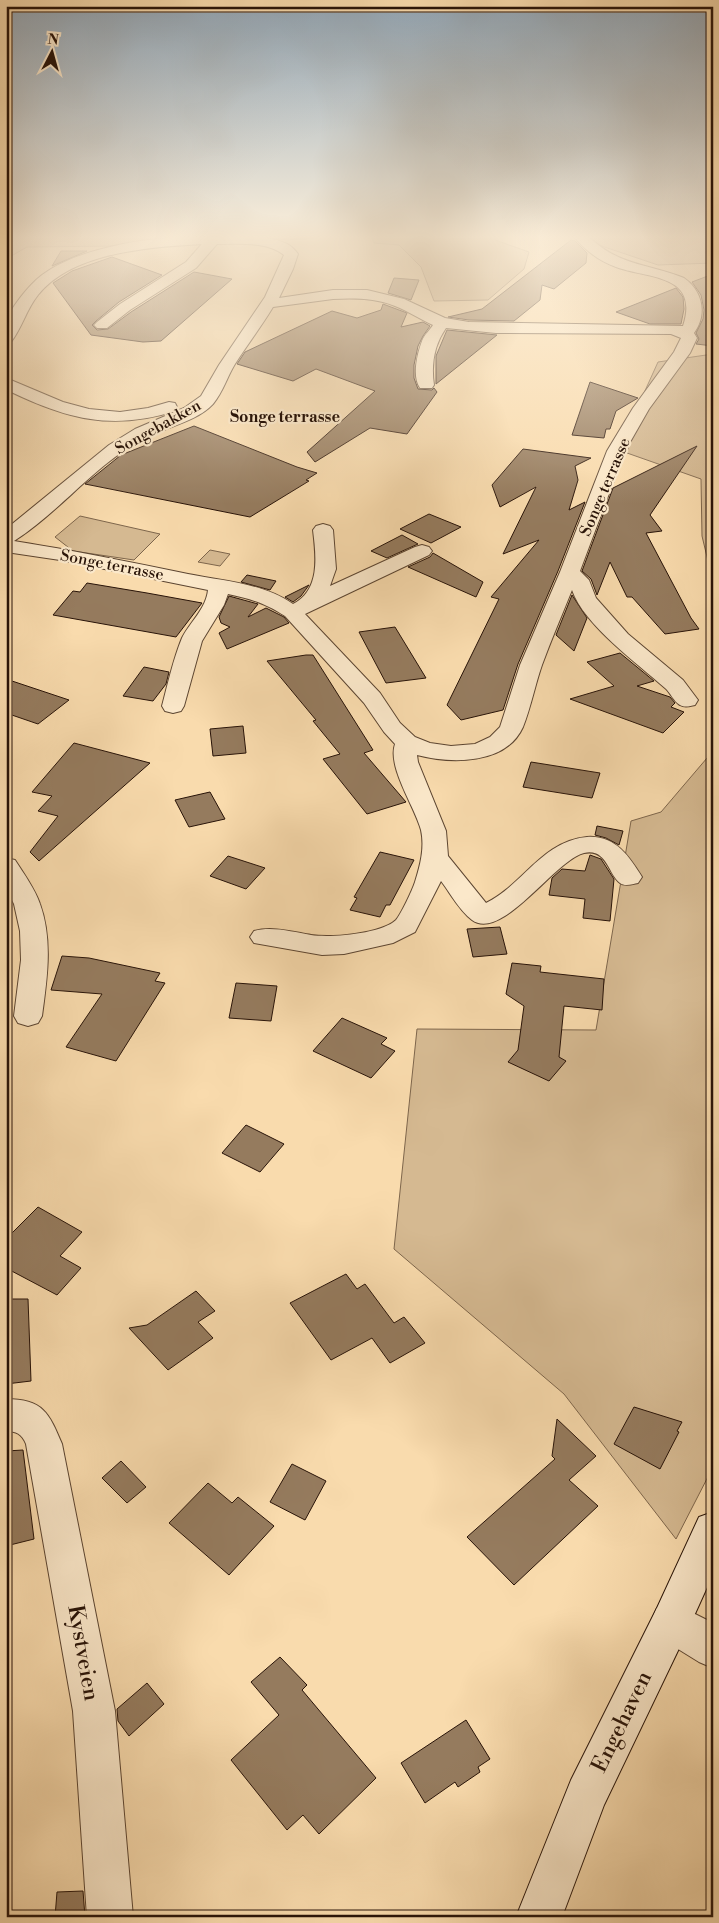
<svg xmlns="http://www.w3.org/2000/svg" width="719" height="1923" font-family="'Libre Bodoni',serif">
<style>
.green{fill:#d5b991;stroke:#7e664c}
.building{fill:#957b5e;stroke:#281308}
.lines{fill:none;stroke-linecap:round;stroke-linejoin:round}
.street-casing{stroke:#5c4531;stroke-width:2}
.secondary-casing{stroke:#281308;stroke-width:2}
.street{fill:#fbe8ca;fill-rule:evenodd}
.secondary{fill:#fbe8ca;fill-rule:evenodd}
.labels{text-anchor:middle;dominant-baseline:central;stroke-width:4.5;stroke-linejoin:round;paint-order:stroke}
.far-neighbourhood-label{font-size:16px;font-weight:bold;fill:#281308;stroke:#fbe8ca}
.far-street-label{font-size:16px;fill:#281308;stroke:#fbe8ca}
.near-street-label{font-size:22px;fill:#281308;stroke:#fbe8ca}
</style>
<rect width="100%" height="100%" fill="#f9dbad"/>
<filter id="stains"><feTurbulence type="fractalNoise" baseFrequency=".004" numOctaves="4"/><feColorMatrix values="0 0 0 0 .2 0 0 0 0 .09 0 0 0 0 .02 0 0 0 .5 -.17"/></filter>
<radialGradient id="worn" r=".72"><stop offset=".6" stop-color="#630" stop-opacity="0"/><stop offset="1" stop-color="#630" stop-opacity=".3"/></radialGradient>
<g class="green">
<polygon points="6,235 297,235 308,237 307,239 215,239 121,246 27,247 6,259"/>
<polygon points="372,235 497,235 495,240 529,252 524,269 488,300 434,301 421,267 399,245 374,243"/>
<polygon points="569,235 713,235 713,263 658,265"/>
<polygon points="713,354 713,582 702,536 701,479 627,453 639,404 658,362"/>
<polygon points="80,516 160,534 134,560 73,551 55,537"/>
<polygon points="210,550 230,554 220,566 198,562"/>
<polygon points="713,751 713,1467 676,1539 564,1394 394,1249 417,1029 596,1030 631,821 661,812"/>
</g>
<g class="building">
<polygon points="571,240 575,241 587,253 586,263 554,289 542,285 540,300 514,321 469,320 448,317 482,309"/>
<polygon points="61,251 87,251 52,266"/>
<polygon points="112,257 162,275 119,302 96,321 92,325 97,330 108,329 131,312 194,272 232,279 161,341 143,342 91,335 53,283 72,271"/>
<polygon points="713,274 713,346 696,344 699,339 696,333 703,319 704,310 701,295 692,282"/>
<polygon points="394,278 419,280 411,300 388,293"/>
<polygon points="676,288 683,297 684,309 681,324 650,324 616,312"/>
<polygon points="383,304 407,313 401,327 423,322 430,326 423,336 418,346 414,365 414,378 418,389 432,390 434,388 437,392 407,434 370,428 315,462 307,452 375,391 316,369 293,381 237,364 245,352 332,311 357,318 381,310"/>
<polygon points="447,330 497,335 436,384 436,356"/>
<polygon points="590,382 638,398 616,411 610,429 606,429 604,438 572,435"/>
<polygon points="194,426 297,467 317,473 306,480 309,481 250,517 85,484 121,455"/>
<polygon points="697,446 650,515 662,531 646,533 691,618 699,629 665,634 632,597 627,597 610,562 597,595 591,579 582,571 613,488"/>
<polygon points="523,449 591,458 575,466 578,480 569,510 585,502 558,571 518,664 503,710 461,720 447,705 499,599 491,597 539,540 503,554 536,487 500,507 492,485"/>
<polygon points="429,514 461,527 431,543 400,529"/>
<polygon points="402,535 418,544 387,558 371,551"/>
<polygon points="433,553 483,582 476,597 408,567 430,557"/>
<polygon points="247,575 276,581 270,590 241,582"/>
<polygon points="87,583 147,593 202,603 176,637 53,615 73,591 80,592"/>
<polygon points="309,585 301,596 293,602 285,597"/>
<polygon points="572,595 587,618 574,651 556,635"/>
<polygon points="229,596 258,604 248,617 266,608 284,617 289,623 227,649 219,633 230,627 221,623 219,617"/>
<polygon points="395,627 426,678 386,683 359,632"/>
<polygon points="620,653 654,681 637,686 670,697 675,703 671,707 684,712 663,733 570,699 614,686 587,662"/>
<polygon points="306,655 313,655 373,750 364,753 406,802 367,814 323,759 340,754 313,721 316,720 267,661"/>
<polygon points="144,667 169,672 166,684 153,701 123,696"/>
<polygon points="6,679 69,700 38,724 6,713"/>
<polygon points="243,726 246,753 213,756 210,729"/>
<polygon points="74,743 150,763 39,861 30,852 58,816 38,811 52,796 32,792"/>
<polygon points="531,762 600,773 592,798 523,787"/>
<polygon points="210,792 225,819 189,827 175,800"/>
<polygon points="597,826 623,831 619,845 606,838 595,835"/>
<polygon points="380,852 414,860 390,905 386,905 380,917 350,910 357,898 354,897"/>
<polygon points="590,855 601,859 614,879 610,921 583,918 585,899 549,895 552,878 562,869 585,871"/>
<polygon points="228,856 265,868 246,889 210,876"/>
<polygon points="500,927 507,954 473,957 467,929"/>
<polygon points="62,956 89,958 160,973 155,981 165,983 116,1061 66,1047 102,994 51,990"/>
<polygon points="512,963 541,966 540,972 604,979 602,1010 564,1006 559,1057 566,1061 549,1081 508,1062 518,1050 524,1006 506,994"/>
<polygon points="236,983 277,986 271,1021 229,1018"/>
<polygon points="342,1018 387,1038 381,1044 395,1051 371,1078 313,1051"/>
<polygon points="246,1125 284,1144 260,1172 222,1153"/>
<polygon points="38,1207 82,1232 60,1256 81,1268 57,1295 6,1268 6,1239"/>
<polygon points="346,1274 357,1289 365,1284 394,1323 404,1317 425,1343 390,1363 372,1338 331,1360 290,1303"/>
<polygon points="196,1291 215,1311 198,1322 213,1338 168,1370 129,1328 147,1325"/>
<polygon points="6,1299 28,1299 31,1381 6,1384"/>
<polygon points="634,1407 682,1422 677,1431 679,1432 660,1469 614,1444"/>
<polygon points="557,1419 596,1456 569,1480 598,1506 514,1585 467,1537 555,1459 552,1456"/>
<polygon points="23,1450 34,1539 6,1546 6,1451"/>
<polygon points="121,1461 146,1487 127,1503 102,1478"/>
<polygon points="292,1464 326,1481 305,1520 270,1502"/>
<polygon points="208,1483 232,1503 238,1497 274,1526 229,1575 169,1523"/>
<polygon points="280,1657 307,1685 302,1690 376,1778 319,1834 303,1815 287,1830 231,1760 279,1715 251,1682"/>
<polygon points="147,1683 164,1704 129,1736 118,1721 117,1709"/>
<polygon points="466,1720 490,1759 478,1767 480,1772 458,1787 455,1782 425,1803 401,1763"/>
<polygon points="83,1891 85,1917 55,1917 57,1892"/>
</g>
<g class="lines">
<g class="street-casing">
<g id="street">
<path d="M 573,235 L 587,235 C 618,266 646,263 684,278 C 702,290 708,314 694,333 L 697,338 L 690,353 L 649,409 L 625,451 L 580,571 L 589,580 L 596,598 L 628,634 L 683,680 L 698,700 L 695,705 C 690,706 685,708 680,705 C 674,702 670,692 665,688 C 637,663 584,625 572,590 C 562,615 551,640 542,665 C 535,685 531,707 523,727 C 506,765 451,764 417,755 L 418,762 L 446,831 L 448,856 L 486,903 C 523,885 542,841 587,837 C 615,835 629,856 642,877 L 638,883 C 633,884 625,887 620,883 C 608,874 607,848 584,853 C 555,860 502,942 472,920 C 459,910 451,894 441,881 L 415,932 L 393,943 L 344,954 L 322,955 L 254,943 L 250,937 L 254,931 C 272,926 293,932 311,935 C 330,938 381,934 396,920 C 401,914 412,891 415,882 C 420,866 425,848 421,830 C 415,807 387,767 395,744 L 384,732 L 364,703 L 285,616 C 265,603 251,599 228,594 L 224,605 L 202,641 L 184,706 L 181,711 L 173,713 L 165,711 L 162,706 C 168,683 173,660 182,638 C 190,622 206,609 208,590 L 60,560 L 6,552 L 6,529 L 109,445 L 135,429 L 184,408 L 201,396 L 219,365 L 265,297 L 284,255 C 267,241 238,244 217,244 L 196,268 L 130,310 L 107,328 L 97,328 L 94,325 L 97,322 L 120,304 L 186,262 L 202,244 C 150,247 72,252 38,295 C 26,310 22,328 11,342 L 6,344 C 6,337 5,331 6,324 C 8,310 30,284 42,275 C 65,258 95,250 123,244 C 158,237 256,228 287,244 C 291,246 295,250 298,254 L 293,269 L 279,298 L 333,290 L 367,290 L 404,299 L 445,318 L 469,322 L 683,326 C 700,274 649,279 616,267 C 599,261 583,249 573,235 ZM 333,299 C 354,298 375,298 395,306 C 408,311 420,319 433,325 C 430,330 424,335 422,341 C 417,354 412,377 420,388 L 432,388 L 434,385 C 431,365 434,345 446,328 L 496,333 L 671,334 L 681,338 L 674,352 L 633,408 L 607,451 L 560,572 L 520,665 L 500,727 L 490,737 L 475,744 L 451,746 L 430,743 L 415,737 L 400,723 L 380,693 L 305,614 L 429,555 L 432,551 L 429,547 L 422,545 L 415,547 L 330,586 L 336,569 L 333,530 L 330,526 L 323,524 L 316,526 L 313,530 C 316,555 321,590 293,604 C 263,583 223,581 188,574 C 130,562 72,550 14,541 C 61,511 95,464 145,438 C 166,427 196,422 213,404 C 223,392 227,377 235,364 C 247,345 261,327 273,307 Z"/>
<path d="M 6,378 L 63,402 L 89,409 L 120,412 L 148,408 L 169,402 L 175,403 L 177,407 L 175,411 C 112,431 67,419 9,391 L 6,390 Z"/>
<path d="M 6,858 L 15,860 C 24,874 35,889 40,904 C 53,940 47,979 42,1016 L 38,1023 L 28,1026 L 18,1023 L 14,1016 L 21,960 L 20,931 L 14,904 L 6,888 Z"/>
<path d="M 6,1399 C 43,1399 49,1413 62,1444 L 115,1711 L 133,1917 L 87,1917 L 73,1711 L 26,1444 C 22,1434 16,1431 6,1431 Z"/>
<polygon points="671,1602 713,1623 713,1668 699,1662 657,1636 651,1622 657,1608"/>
</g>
</g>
<g class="secondary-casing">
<polygon id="secondary" points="713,1512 713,1574 685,1636 604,1805 562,1917 516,1917 571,1780 657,1608 699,1517"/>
</g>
<use href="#street" class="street"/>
<use href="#secondary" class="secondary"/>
</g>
<linearGradient id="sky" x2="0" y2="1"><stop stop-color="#92a8ba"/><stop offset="0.47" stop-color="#fcefda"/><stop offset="1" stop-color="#fcefda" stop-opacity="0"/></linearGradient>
<rect width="719" height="504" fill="url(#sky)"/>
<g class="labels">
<g class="far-neighbourhood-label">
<text x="285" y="417">Songe terrasse</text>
</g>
<g class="far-street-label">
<text transform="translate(158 427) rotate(-29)">Songebakken</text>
<text transform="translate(605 487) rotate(-67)">Songe terrasse</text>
<text transform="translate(112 565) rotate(11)">Songe terrasse</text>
</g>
<g class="near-street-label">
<text transform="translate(83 1653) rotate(80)">Kystveien</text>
<text transform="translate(622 1722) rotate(-64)">Engehaven</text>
</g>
</g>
<rect width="719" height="1923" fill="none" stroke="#f9dbad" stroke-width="25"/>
<rect x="8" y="8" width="704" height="1908" fill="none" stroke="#281308" stroke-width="2.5"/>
<rect x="12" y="12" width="694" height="1898" fill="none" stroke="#281308"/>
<g transform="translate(52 52) rotate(6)" stroke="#fbe8ca" stroke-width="4" paint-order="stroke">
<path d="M0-4L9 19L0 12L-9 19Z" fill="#281308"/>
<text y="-8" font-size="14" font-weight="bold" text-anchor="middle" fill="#281308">N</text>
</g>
<rect width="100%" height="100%" filter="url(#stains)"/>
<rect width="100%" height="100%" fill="url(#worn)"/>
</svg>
